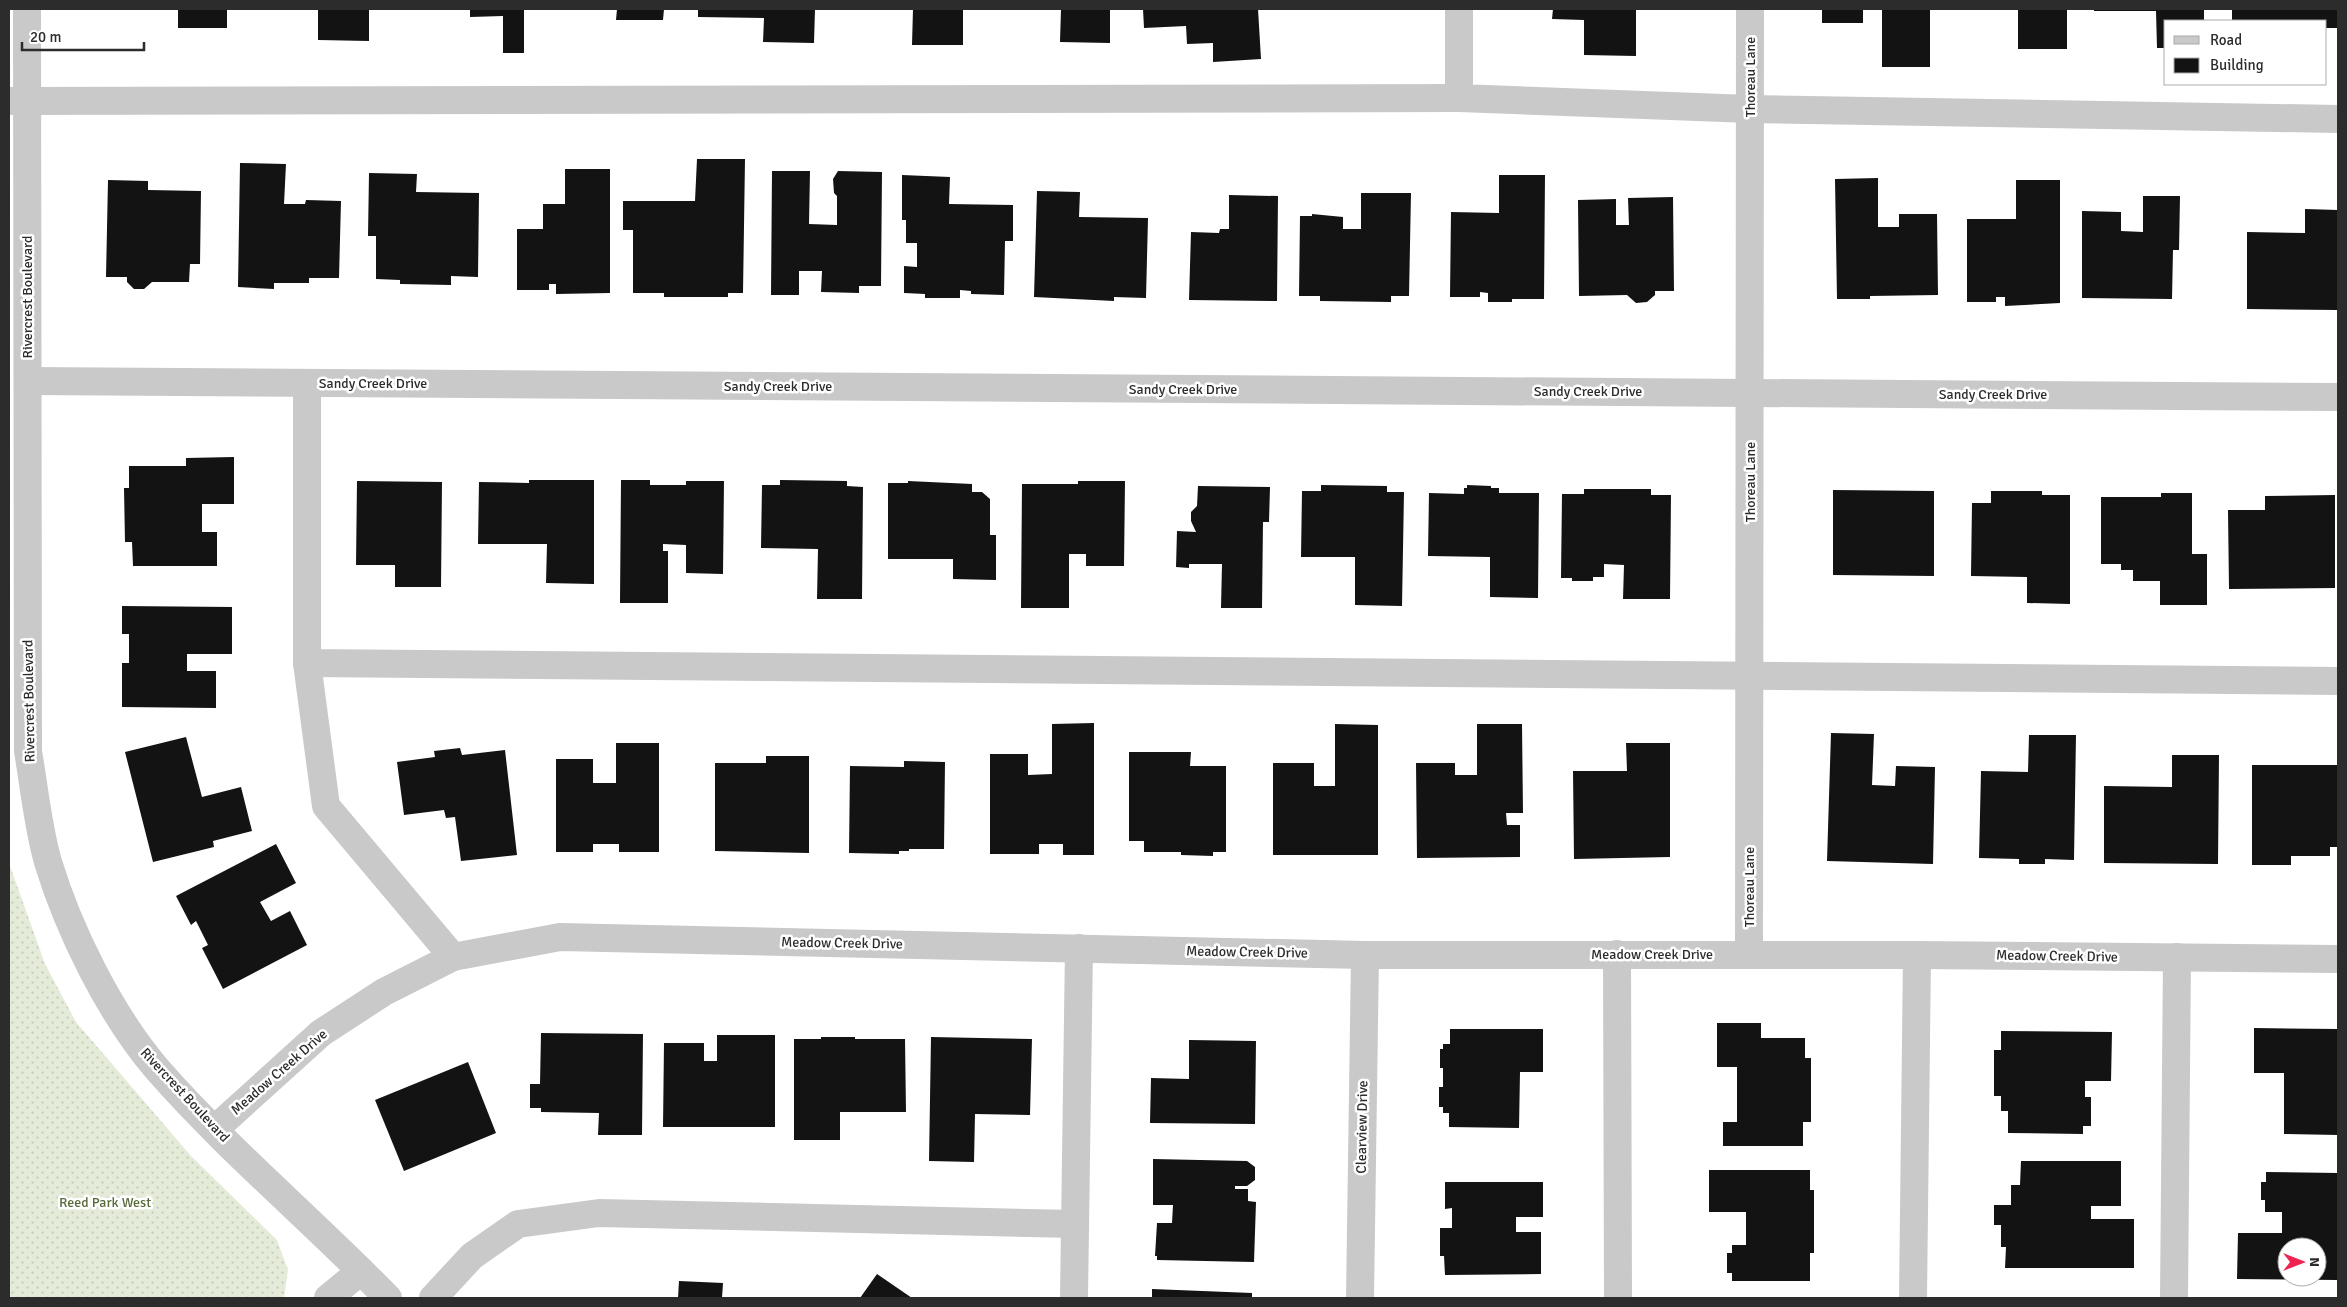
<svg xmlns="http://www.w3.org/2000/svg" width="2347" height="1307" font-family="Signika,sans-serif">
<style>
.grass{fill:url(#grass-dots)}
.building{fill:#131313;fill-rule:evenodd}
.lines{fill:none;stroke-linecap:round;stroke-linejoin:round}
.minor{stroke:#c9c9c9;stroke-width:28}
.labels{text-anchor:middle;dominant-baseline:central;stroke-width:5;stroke-linejoin:round;paint-order:stroke}
.street-label{font-size:14px;fill:#2c2c2c;stroke:#fff}
.park-label{font-size:14px;fill:#576a38;stroke:#fff}
</style>
<defs>
<pattern id="grass-dots" width="8" height="8" patternUnits="userSpaceOnUse" patternTransform="scale(1.25)"><rect width="8" height="8" fill="#e5ebd9"/><path d="M2 2h.1M6 6h.1" fill="none" stroke="#c5caba" stroke-width="1.8" stroke-linecap="round"/></pattern>
</defs>
<rect width="100%" height="100%" fill="#fff"/>
<polygon class="grass" points="9,863 45,964 76,1022 191,1156 277,1240 288,1270 284,1298 9,1298"/>
<g class="building">
<rect x="178" y="9" width="49" height="19"/>
<polygon points="318,9 369,9 369,41 318,40"/>
<polygon points="470,9 524,9 524,53 503,53 503,16 470,17"/>
<polygon points="617,9 664,9 663,20 616,20"/>
<polygon points="698,9 815,9 814,43 763,42 764,18 698,17"/>
<polygon points="913,9 963,9 963,45 912,45"/>
<polygon points="1061,9 1110,9 1110,43 1060,42"/>
<polygon points="1143,9 1258,9 1261,59 1213,62 1213,43 1187,44 1186,26 1144,28"/>
<polygon points="1553,9 1636,9 1636,56 1584,55 1584,20 1552,19"/>
<rect x="1822" y="9" width="41" height="14"/>
<rect x="1882" y="9" width="48" height="58"/>
<rect x="2018" y="9" width="49" height="40"/>
<polygon points="2094,9 2204,9 2204,21 2166,21 2166,48 2157,48 2156,11 2094,11"/>
<polygon points="2232,9 2338,9 2338,28 2326,28 2326,21 2232,21"/>
<polygon points="697,159 745,159 743,293 728,293 728,297 664,297 664,293 633,293 633,230 623,230 623,201 695,201"/>
<polygon points="240,163 286,164 284,204 305,204 306,200 341,201 339,278 309,278 309,283 274,283 274,289 238,287"/>
<polygon points="565,169 610,169 610,293 556,294 556,284 549,284 549,290 517,290 517,229 543,229 543,204 565,204"/>
<polygon points="772,171 810,171 809,224 837,225 837,196 834,193 833,179 838,171 882,172 881,286 859,286 859,293 821,292 822,271 799,271 799,295 771,295"/>
<polygon points="369,173 417,174 416,192 479,193 478,277 451,276 451,285 400,284 400,280 376,279 376,236 368,236"/>
<polygon points="902,175 950,177 949,204 1013,205 1013,241 1005,241 1004,295 971,294 971,291 960,290 960,298 925,298 925,294 904,293 904,266 917,267 917,243 906,243 906,220 902,220"/>
<polygon points="1499,175 1545,175 1544,299 1512,299 1512,302 1488,302 1488,293 1480,292 1480,297 1450,297 1451,212 1499,213"/>
<polygon points="1878,178 1878,227 1899,227 1899,214 1937,214 1938,295 1870,296 1870,299 1837,299 1835,179"/>
<polygon points="108,180 148,181 148,190 201,191 200,264 190,264 189,282 152,282 144,289 134,289 127,282 127,277 106,277"/>
<polygon points="2016,180 2060,180 2060,303 2005,306 2005,297 1996,297 1996,302 1967,302 1967,219 2016,219"/>
<polygon points="1037,191 1080,192 1079,217 1148,218 1146,298 1114,297 1114,301 1034,297"/>
<polygon points="1361,193 1411,193 1409,296 1391,296 1391,302 1320,301 1320,296 1299,296 1300,216 1312,216 1312,214 1343,217 1343,229 1361,229"/>
<polygon points="1229,195 1278,196 1277,301 1189,300 1191,232 1219,233 1220,229 1229,229"/>
<polygon points="2143,196 2180,196 2179,250 2173,250 2172,299 2082,298 2082,211 2121,212 2121,231 2143,232"/>
<polygon points="1673,197 1674,291 1655,291 1655,295 1647,302 1636,303 1627,295 1579,296 1578,200 1616,199 1616,225 1629,225 1628,198"/>
<polygon points="2305,209 2338,210 2338,310 2247,309 2247,232 2305,233"/>
<polygon points="234,457 234,504 202,504 202,532 217,532 217,566 133,566 132,542 125,542 124,488 129,488 129,466 186,466 186,458"/>
<polygon points="529,480 594,480 594,584 546,583 547,544 478,544 479,482 529,483"/>
<polygon points="621,480 650,480 650,485 686,485 686,481 724,481 723,574 686,573 686,545 663,544 663,551 668,551 668,603 620,603"/>
<polygon points="780,480 847,481 847,486 863,487 862,599 817,599 818,549 761,548 762,485 780,485"/>
<polygon points="357,481 442,482 441,587 395,587 395,565 356,565"/>
<polygon points="908,481 972,484 972,492 982,492 990,499 990,535 996,535 996,580 953,579 953,559 888,559 888,483 908,483"/>
<polygon points="1078,481 1125,481 1124,566 1086,566 1086,554 1069,554 1069,608 1021,608 1022,484 1078,484"/>
<polygon points="1321,485 1387,486 1387,492 1404,492 1402,606 1355,605 1355,557 1301,557 1302,491 1321,491"/>
<polygon points="1467,485 1491,486 1491,488 1499,488 1499,493 1539,493 1538,598 1490,597 1490,557 1428,556 1429,493 1464,494 1464,488 1467,488"/>
<polygon points="1198,486 1270,487 1269,522 1263,522 1262,608 1221,608 1222,564 1189,564 1189,568 1176,567 1177,531 1196,532 1191,521 1191,512 1197,506"/>
<polygon points="1584,489 1651,489 1651,495 1671,495 1670,599 1623,599 1624,565 1604,564 1604,577 1593,577 1593,581 1572,581 1572,578 1561,578 1562,494 1584,494"/>
<polygon points="1833,490 1934,491 1934,576 1833,575"/>
<polygon points="1991,491 2042,491 2042,495 2070,495 2070,604 2027,603 2027,577 1971,576 1972,503 1991,503"/>
<polygon points="2161,493 2192,493 2192,554 2207,554 2207,605 2160,605 2160,581 2133,581 2133,570 2121,570 2121,564 2101,564 2101,497 2161,497"/>
<polygon points="2335,495 2335,588 2229,589 2228,510 2265,510 2265,496"/>
<polygon points="122,606 232,607 232,654 187,654 187,671 216,671 216,708 122,707 122,663 129,663 129,634 122,634"/>
<polygon points="1094,723 1094,855 1063,855 1063,844 1039,844 1039,854 990,854 990,754 1028,754 1028,775 1052,774 1052,724"/>
<polygon points="1335,724 1378,725 1378,855 1273,855 1273,763 1314,763 1314,786 1335,786"/>
<polygon points="1477,724 1522,724 1523,813 1506,813 1507,825 1520,825 1520,857 1417,858 1416,763 1455,763 1455,775 1477,775"/>
<polygon points="1831,733 1874,734 1872,785 1895,786 1896,766 1935,767 1933,864 1827,861"/>
<polygon points="2029,735 2076,735 2074,860 2045,859 2045,864 2019,864 2019,859 1979,858 1981,771 2028,772"/>
<polygon points="186,737 202,797 241,787 252,831 213,841 214,847 153,862 125,752"/>
<polygon points="616,743 659,743 659,852 619,852 619,844 593,844 593,852 556,852 556,759 593,759 593,783 616,783"/>
<polygon points="1626,743 1670,743 1670,857 1574,859 1573,771 1627,771"/>
<polygon points="460,748 462,755 505,750 517,855 461,861 455,817 446,818 444,810 404,815 397,762 435,757 434,751"/>
<polygon points="1129,752 1191,752 1190,766 1226,766 1226,852 1213,852 1213,856 1181,855 1181,852 1144,852 1144,841 1129,841"/>
<polygon points="2172,755 2219,755 2218,864 2104,863 2104,786 2172,787"/>
<polygon points="766,756 809,756 809,853 715,851 715,763 766,763"/>
<polygon points="904,761 945,762 944,849 909,849 909,851 899,851 899,854 849,853 850,766 904,767"/>
<polygon points="2252,765 2338,765 2338,847 2330,847 2330,856 2291,856 2291,865 2252,865"/>
<polygon points="276,844 296,883 260,902 271,921 290,911 307,945 223,989 202,948 208,945 196,921 191,925 176,896"/>
<polygon points="1717,1023 1761,1023 1761,1038 1805,1038 1805,1058 1811,1058 1811,1122 1803,1122 1803,1146 1723,1146 1723,1122 1737,1122 1737,1067 1717,1067"/>
<polygon points="2254,1028 2338,1029 2338,1135 2284,1134 2284,1073 2254,1073"/>
<polygon points="1450,1029 1543,1029 1543,1072 1520,1072 1519,1128 1449,1127 1449,1113 1443,1113 1443,1107 1439,1107 1439,1087 1443,1087 1443,1068 1440,1068 1440,1049 1443,1049 1443,1044 1450,1044"/>
<polygon points="2001,1031 2112,1032 2111,1081 2085,1081 2085,1097 2091,1097 2091,1126 2083,1126 2083,1134 2008,1133 2008,1111 2001,1111 2001,1096 1994,1096 1994,1050 2001,1050"/>
<polygon points="541,1033 643,1034 642,1135 598,1135 599,1113 541,1112 541,1108 530,1108 530,1084 540,1084"/>
<polygon points="717,1035 775,1035 775,1127 663,1127 664,1043 704,1043 704,1061 717,1061"/>
<polygon points="821,1037 855,1037 855,1039 905,1039 906,1112 840,1112 840,1140 794,1140 794,1039 821,1039"/>
<polygon points="931,1037 1032,1039 1030,1115 975,1114 974,1162 929,1161"/>
<polygon points="1189,1040 1256,1041 1255,1124 1150,1123 1151,1078 1189,1079"/>
<polygon points="468,1062 496,1133 404,1171 375,1100"/>
<polygon points="1153,1159 1247,1161 1255,1167 1255,1180 1247,1186 1235,1186 1235,1189 1248,1189 1248,1201 1256,1202 1254,1262 1157,1260 1157,1256 1155,1256 1157,1223 1172,1223 1173,1205 1153,1205"/>
<polygon points="2021,1161 2121,1161 2121,1206 2091,1206 2091,1219 2134,1219 2134,1268 2005,1268 2006,1247 2001,1247 2001,1225 1994,1225 1994,1205 2011,1205 2011,1185 2020,1185"/>
<polygon points="1709,1170 1810,1170 1810,1190 1814,1190 1814,1253 1810,1253 1810,1281 1732,1281 1732,1273 1727,1273 1727,1253 1732,1253 1732,1245 1746,1245 1746,1212 1709,1212"/>
<path d="M 2266,1172 L 2338,1173 L 2338,1280 L 2237,1279 L 2238,1233 L 2282,1233 L 2282,1212 L 2265,1212 L 2265,1200 L 2261,1200 L 2261,1182 L 2266,1182 ZM 2287,1247 L 2317,1247 L 2317,1277 L 2287,1277 Z"/>
<polygon points="1445,1182 1543,1182 1543,1217 1516,1217 1516,1232 1541,1232 1541,1274 1445,1275 1444,1256 1440,1256 1440,1228 1452,1228 1452,1208 1445,1209"/>
<polygon points="877,1274 912,1298 860,1298"/>
<polygon points="679,1281 723,1283 722,1298 678,1298"/>
<polygon points="1152,1289 1252,1293 1252,1298 1152,1298"/>
</g>
<g class="lines">
<g class="minor">
<path d="M 27,9 L 28,751 C 34,786 38,828 48,862 C 69,931 110,1014 157,1069 C 228,1150 313,1221 388,1298"/>
<polyline points="1459,9 1459,98 1750,109 2338,119"/>
<polyline points="9,101 1459,98"/>
<polyline points="28,381 2338,397"/>
<polyline points="307,383 307,663 2338,681"/>
<polyline points="307,663 326,806 453,957"/>
<polyline points="1617,954 1618,1298"/>
<polyline points="1749,954 1750,9"/>
<polyline points="215,1129 321,1033 384,992 453,957 560,937 1365,955 1917,955 2338,959"/>
<polyline points="328,1298 361,1271"/>
<polyline points="433,1298 472,1256 518,1224 599,1213 1074,1224"/>
<polyline points="1074,1298 1079,948"/>
<polyline points="1360,1298 1365,955"/>
<polyline points="1913,1298 1917,955"/>
<polyline points="2174,1298 2177,957"/>
</g>
</g>
<g class="labels">
<g class="street-label">
<text transform="translate(1750 77) rotate(-90)">Thoreau Lane</text>
<text transform="translate(27 297) rotate(-90)">Rivercrest Boulevard</text>
<text x="373" y="383">Sandy Creek Drive</text>
<text x="778" y="386">Sandy Creek Drive</text>
<text x="1183" y="389">Sandy Creek Drive</text>
<text x="1588" y="391">Sandy Creek Drive</text>
<text x="1993" y="394">Sandy Creek Drive</text>
<text transform="translate(1750 482) rotate(-90)">Thoreau Lane</text>
<text transform="translate(29 701) rotate(-91)">Rivercrest Boulevard</text>
<text transform="translate(1749 887) rotate(-90)">Thoreau Lane</text>
<text transform="translate(842 943) rotate(1)">Meadow Creek Drive</text>
<text transform="translate(1247 952) rotate(1)">Meadow Creek Drive</text>
<text x="1652" y="954">Meadow Creek Drive</text>
<text transform="translate(2057 956) rotate(1)">Meadow Creek Drive</text>
<text transform="translate(279 1072) rotate(-41)">Meadow Creek Drive</text>
<text transform="translate(185 1095) rotate(47)">Rivercrest Boulevard</text>
<text transform="translate(1362 1127) rotate(-89)">Clearview Drive</text>
</g>
<g class="park-label">
<text x="105" y="1202">Reed Park West</text>
</g>
</g>
<rect width="2347" height="1307" fill="none" stroke="#2c2c2c" stroke-width="20"/>
<rect x="2164" y="20" width="162" height="65" fill="#ffffff" stroke="#ababab"/>
<rect x="2174" y="36" width="25" height="8" fill="#c9c9c9" stroke="#ababab"/>
<text x="2210" y="45" font-size="15" fill="#2c2c2c">Road</text>
<rect x="2174" y="58" width="25" height="15" fill="#131313" stroke="#ababab"/>
<text x="2210" y="70" font-size="15" fill="#2c2c2c">Building</text>
<g transform="translate(2302 1262) rotate(90)"><circle r="24" fill="#ffffff" stroke="#ababab"/>
<path d="M0-4L9 19L0 12L-9 19Z" fill="#ef234f"/>
<text y="-8" font-size="14" font-weight="bold" text-anchor="middle" fill="#2c2c2c">N</text>
</g>
<path d="M22 42v8h122v-8" fill="none" stroke="#2c2c2c" stroke-width="2.5"/>
<text x="30" y="42" font-size="15" fill="#2c2c2c" stroke="#ffffff" stroke-width="4" paint-order="stroke">20 m</text>
</svg>
